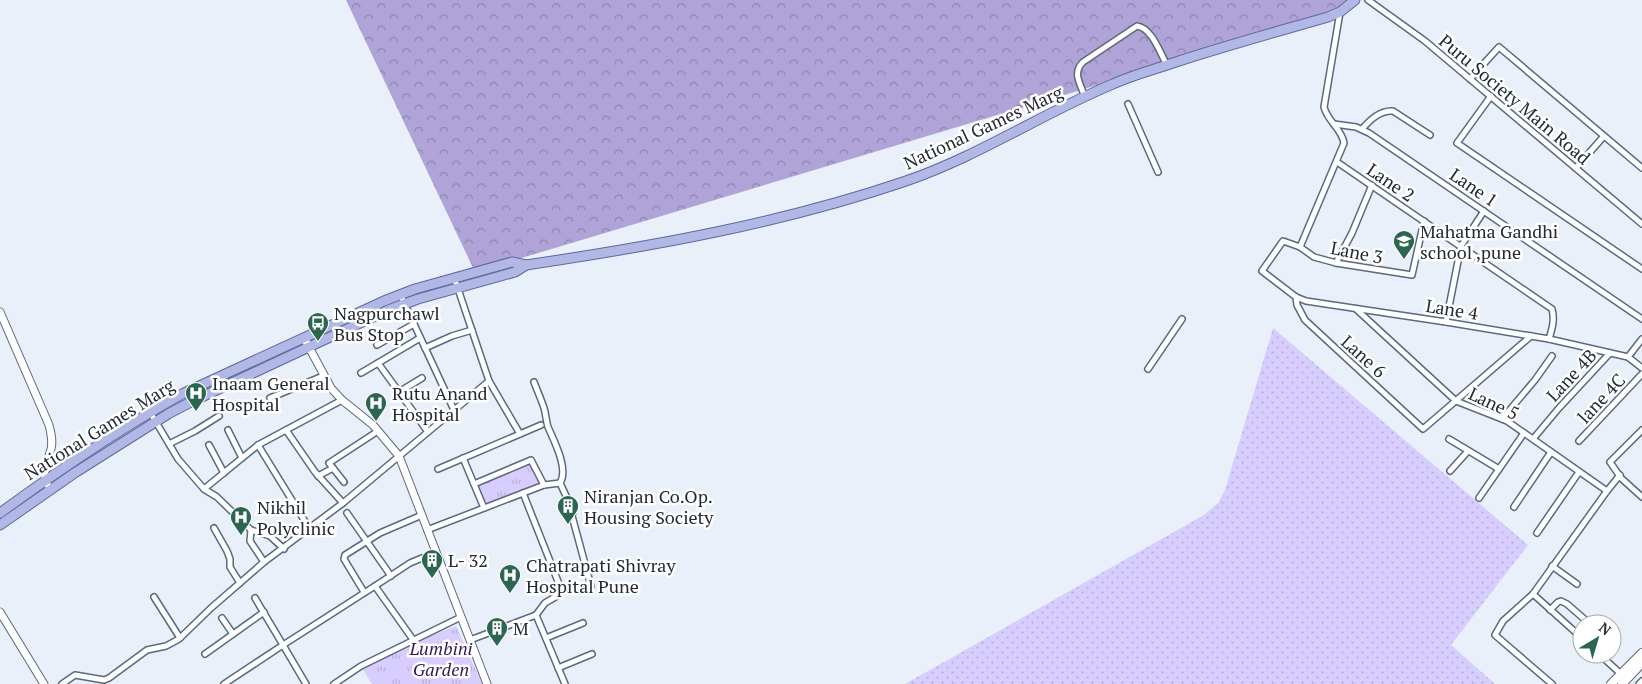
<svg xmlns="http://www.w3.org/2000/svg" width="1642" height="684" font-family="'PT Serif',serif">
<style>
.grass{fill:url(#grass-dots)}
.forest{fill:url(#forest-crowns)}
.park{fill:url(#park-tufts)}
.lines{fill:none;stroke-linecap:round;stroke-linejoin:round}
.minor-casing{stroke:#5a697f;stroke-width:8}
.tertiary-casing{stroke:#5a697f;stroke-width:9}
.secondary-casing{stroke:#5a697f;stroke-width:10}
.primary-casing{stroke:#5e689d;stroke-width:11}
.minor{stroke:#fff;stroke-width:5}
.tertiary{stroke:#fff;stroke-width:7}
.secondary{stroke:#fff;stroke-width:8}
.primary{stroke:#b2b8e6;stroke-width:9}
.labels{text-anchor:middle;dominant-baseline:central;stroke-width:5;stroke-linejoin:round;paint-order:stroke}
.street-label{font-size:18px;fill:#242a33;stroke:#fff}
.poi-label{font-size:18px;fill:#242a33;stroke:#fff;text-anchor:start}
.park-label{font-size:18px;font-style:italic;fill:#2f1a57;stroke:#fff}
</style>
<defs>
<pattern id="grass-dots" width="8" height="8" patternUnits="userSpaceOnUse" patternTransform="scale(1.25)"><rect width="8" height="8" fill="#d8cdff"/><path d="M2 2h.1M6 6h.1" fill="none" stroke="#b9b0db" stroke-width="1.8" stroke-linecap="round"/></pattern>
<pattern id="forest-crowns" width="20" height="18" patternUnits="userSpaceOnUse" patternTransform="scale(1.25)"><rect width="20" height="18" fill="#b0a3d7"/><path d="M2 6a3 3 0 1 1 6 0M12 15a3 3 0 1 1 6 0" fill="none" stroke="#8f85af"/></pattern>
<pattern id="park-tufts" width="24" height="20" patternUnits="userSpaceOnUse" patternTransform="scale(1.25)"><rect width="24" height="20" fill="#d8cdff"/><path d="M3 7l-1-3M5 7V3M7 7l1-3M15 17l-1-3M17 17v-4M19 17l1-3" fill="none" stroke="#b9b0db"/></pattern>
</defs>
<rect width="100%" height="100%" fill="#e9f0fa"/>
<polygon class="grass" points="1273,328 1528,545 1451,645 1495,684 905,684 1204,515 1218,503 1225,490"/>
<polygon class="forest" points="346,0 1351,0 1340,12 475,272"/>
<g class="park">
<polygon points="531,460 544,485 484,508 474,484"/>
<polygon points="456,626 482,684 372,684 362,668 415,642"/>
</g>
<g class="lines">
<g class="minor-casing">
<g id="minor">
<polyline points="1368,0 1425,41 1642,224"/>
<polyline points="1470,79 1499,47 1642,168"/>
<polyline points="1491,96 1457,143 1642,269"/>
<path d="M 1085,97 C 1080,83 1072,73 1083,62 L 1137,26 C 1152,28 1160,53 1167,65"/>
<polyline points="1128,104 1158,172"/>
<polyline points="1334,124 1356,127 1369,133 1642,319"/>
<path d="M 1362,129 C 1370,120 1380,110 1393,111 L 1430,135"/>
<path d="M 1337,162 L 1552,309 C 1555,320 1552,329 1549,339"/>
<polyline points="1576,168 1604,136"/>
<polyline points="1424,221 1412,275 1336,263 1314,257 1300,247 1283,241 1262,271 1296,297 1306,301 1446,322 1549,339 1628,357 1642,368"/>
<path d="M 1300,247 L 1344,143 C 1342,129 1327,121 1324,107 L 1340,12"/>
<polyline points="1336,263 1352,233 1372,185"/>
<polyline points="400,294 454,410"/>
<polyline points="1296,297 1297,305 1305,320 1423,429 1531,336"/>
<polyline points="1356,309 1456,401 1507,421 1607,491"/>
<polyline points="1446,322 1461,246 1484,211"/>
<polyline points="420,338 378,363 428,432"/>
<polyline points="377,345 414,324"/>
<polyline points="425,348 452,336 472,330"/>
<polyline points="1628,357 1642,339"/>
<polyline points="1148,369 1182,319"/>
<polyline points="361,373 378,363"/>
<polyline points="489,381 520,434"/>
<path d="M 534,382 C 537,390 541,399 544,408 C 546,414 546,421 548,427 C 554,441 569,469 560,483 L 573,511 L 572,516 L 591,586"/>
<polyline points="399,392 422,378"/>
<polyline points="270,398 323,376"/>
<polyline points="150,412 178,459 204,489 258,445 342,400"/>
<polyline points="1502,419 1535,380 1552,356"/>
<polyline points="228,430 242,458"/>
<polyline points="286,430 315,472 343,503"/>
<polyline points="1642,430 1610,462 1621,478 1642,497"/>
<polyline points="1449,439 1499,469"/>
<polyline points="1533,439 1559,408 1610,353"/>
<polyline points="1579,441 1642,374"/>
<polyline points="169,444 195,431 219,416"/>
<polyline points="209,445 224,473"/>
<polyline points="258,445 309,528"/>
<polyline points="463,458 484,508"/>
<polyline points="438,469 541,425"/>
<polyline points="1450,471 1468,451"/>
<polyline points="318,476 333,468"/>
<polyline points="344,482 329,463 378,431"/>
<polyline points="474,484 531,460 544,485"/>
<polyline points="204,489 217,497 251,530 270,536 284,549"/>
<polyline points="523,493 561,589 557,596 545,603 536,615"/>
<polyline points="1479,498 1524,433"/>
<polyline points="1514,507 1551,452"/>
<polyline points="347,513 391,576"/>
<polyline points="214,528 227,551 230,559 230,567 240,583"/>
<polyline points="251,530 250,541 264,562"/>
<polyline points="427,530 544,485 560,483"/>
<polyline points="1537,533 1579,472"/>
<polyline points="1552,566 1577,584"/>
<polyline points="375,586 410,563 422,558"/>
<polyline points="364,592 344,559 345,555 380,533 422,515"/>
<polyline points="1533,594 1582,638"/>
<polyline points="154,597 180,638"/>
<polyline points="1550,610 1558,602 1561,601 1567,604 1590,624"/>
<polyline points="536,615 565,684"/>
<polyline points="222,618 233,634"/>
<polyline points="546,638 583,623"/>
<polyline points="470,640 536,615"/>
<polyline points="205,654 264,612"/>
<polyline points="1599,654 1621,674"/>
<polyline points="558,668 592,654"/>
<polyline points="62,684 75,675 104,680 109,678 147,650 166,646 179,639 211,608 264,562 343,503 489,381 454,277"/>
<polyline points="224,684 283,645 255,598"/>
<polyline points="306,684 283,645 375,586 414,641"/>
<polyline points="334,684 361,666 461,617"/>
<polyline points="1552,684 1495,635 1503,621 1533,594 1607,491 1620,475"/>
<polyline points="1639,684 1642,681"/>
</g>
</g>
<g class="tertiary-casing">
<g id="tertiary">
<path d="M 0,312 L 49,425 C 51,433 53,441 51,449 C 48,462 41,471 47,484"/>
<polyline points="304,338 331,388 342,400 373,425 399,456 487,684"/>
<polyline points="0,612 44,684"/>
</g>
</g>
<g class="secondary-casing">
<g id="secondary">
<polyline points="1611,684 1642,653"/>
<polyline points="1622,684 1642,663"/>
</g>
</g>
<g class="primary-casing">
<g id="primary">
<path d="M 0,513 C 59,470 120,428 184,393 L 384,301 L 415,289 L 512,262 L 526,265 C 654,246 783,223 906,181 C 979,156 1043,113 1113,84 C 1133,75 1153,70 1173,63 C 1224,46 1276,32 1328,17 L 1340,12 L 1355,0"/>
<polyline points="0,525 76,472 168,414 189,403 388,310 418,299 515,272 526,265"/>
</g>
</g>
<use href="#minor" class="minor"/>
<use href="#tertiary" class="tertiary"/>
<use href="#secondary" class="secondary"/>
<use href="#primary" class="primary"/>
</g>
<defs>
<g id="school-pin" transform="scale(1.125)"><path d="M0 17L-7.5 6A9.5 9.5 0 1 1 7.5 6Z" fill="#2c6650" stroke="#fff"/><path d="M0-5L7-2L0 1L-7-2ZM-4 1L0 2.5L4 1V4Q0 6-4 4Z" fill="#fff"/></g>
<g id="bus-pin" transform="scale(1.125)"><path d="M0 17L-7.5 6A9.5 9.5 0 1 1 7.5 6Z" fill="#2c6650" stroke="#fff"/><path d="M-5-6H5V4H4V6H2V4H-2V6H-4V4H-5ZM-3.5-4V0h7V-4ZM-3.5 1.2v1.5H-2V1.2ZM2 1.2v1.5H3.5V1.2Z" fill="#fff"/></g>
<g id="hospital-pin" transform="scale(1.125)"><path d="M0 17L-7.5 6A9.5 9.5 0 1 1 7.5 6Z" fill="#2c6650" stroke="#fff"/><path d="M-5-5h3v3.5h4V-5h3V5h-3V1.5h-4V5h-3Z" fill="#fff"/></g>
<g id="building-pin" transform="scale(1.125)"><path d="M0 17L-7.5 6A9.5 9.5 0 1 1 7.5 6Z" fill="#2c6650" stroke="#fff"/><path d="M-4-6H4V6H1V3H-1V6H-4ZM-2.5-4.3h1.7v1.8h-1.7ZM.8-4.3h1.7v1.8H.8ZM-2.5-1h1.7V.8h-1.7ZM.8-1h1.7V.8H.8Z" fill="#fff"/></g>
</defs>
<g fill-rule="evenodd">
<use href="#school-pin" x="1404" y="241"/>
<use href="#bus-pin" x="318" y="323"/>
<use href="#hospital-pin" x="196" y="393"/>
<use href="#hospital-pin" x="376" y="403"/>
<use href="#building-pin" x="568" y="506"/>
<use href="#hospital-pin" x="241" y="517"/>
<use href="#building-pin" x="432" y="560"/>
<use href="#hospital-pin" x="510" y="575"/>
<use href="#building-pin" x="497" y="628"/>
</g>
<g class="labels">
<g class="street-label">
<text transform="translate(1515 99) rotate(40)">Puru Society Main Road</text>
<text transform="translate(983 127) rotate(-25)">National Games Marg</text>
<text transform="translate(1391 182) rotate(34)">Lane 2</text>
<text transform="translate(1474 187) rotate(34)">Lane 1</text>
<text transform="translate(1357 252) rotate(11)">Lane 3</text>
<text transform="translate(1452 309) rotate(9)">Lane 4</text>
<text transform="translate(1364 356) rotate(42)">Lane 6</text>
<text transform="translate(1571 375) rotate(-47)">Lane 4B</text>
<text transform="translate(1601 398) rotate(-47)">lane 4C</text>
<text transform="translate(1494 403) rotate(25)">Lane 5</text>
<text transform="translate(99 429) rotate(-32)">National Games Marg</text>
</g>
<g class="poi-label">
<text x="1420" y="231">Mahatma Gandhi<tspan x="1420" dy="21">school ,pune</tspan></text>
<text x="334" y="313">Nagpurchawl<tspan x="334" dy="21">Bus Stop</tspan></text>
<text x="212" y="383">Inaam General<tspan x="212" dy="21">Hospital</tspan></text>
<text x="392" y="393">Rutu Anand<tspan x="392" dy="21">Hospital</tspan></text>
<text x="584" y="496">Niranjan Co.Op.<tspan x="584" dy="21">Housing Society</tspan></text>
<text x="257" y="507">Nikhil<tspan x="257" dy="21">Polyclinic</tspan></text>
<text x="448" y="560">L- 32</text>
<text x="526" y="565">Chatrapati Shivray<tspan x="526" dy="21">Hospital Pune</tspan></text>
<text x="513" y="628">M</text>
</g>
<g class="park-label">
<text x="441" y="648">Lumbini<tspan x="441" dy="21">Garden</tspan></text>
</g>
</g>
<g transform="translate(1597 639) rotate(38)"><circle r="24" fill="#ffffff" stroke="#a7aaad"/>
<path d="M0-4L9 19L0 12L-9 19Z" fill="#2c6650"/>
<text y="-8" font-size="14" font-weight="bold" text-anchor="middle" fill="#242a33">N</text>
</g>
</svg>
